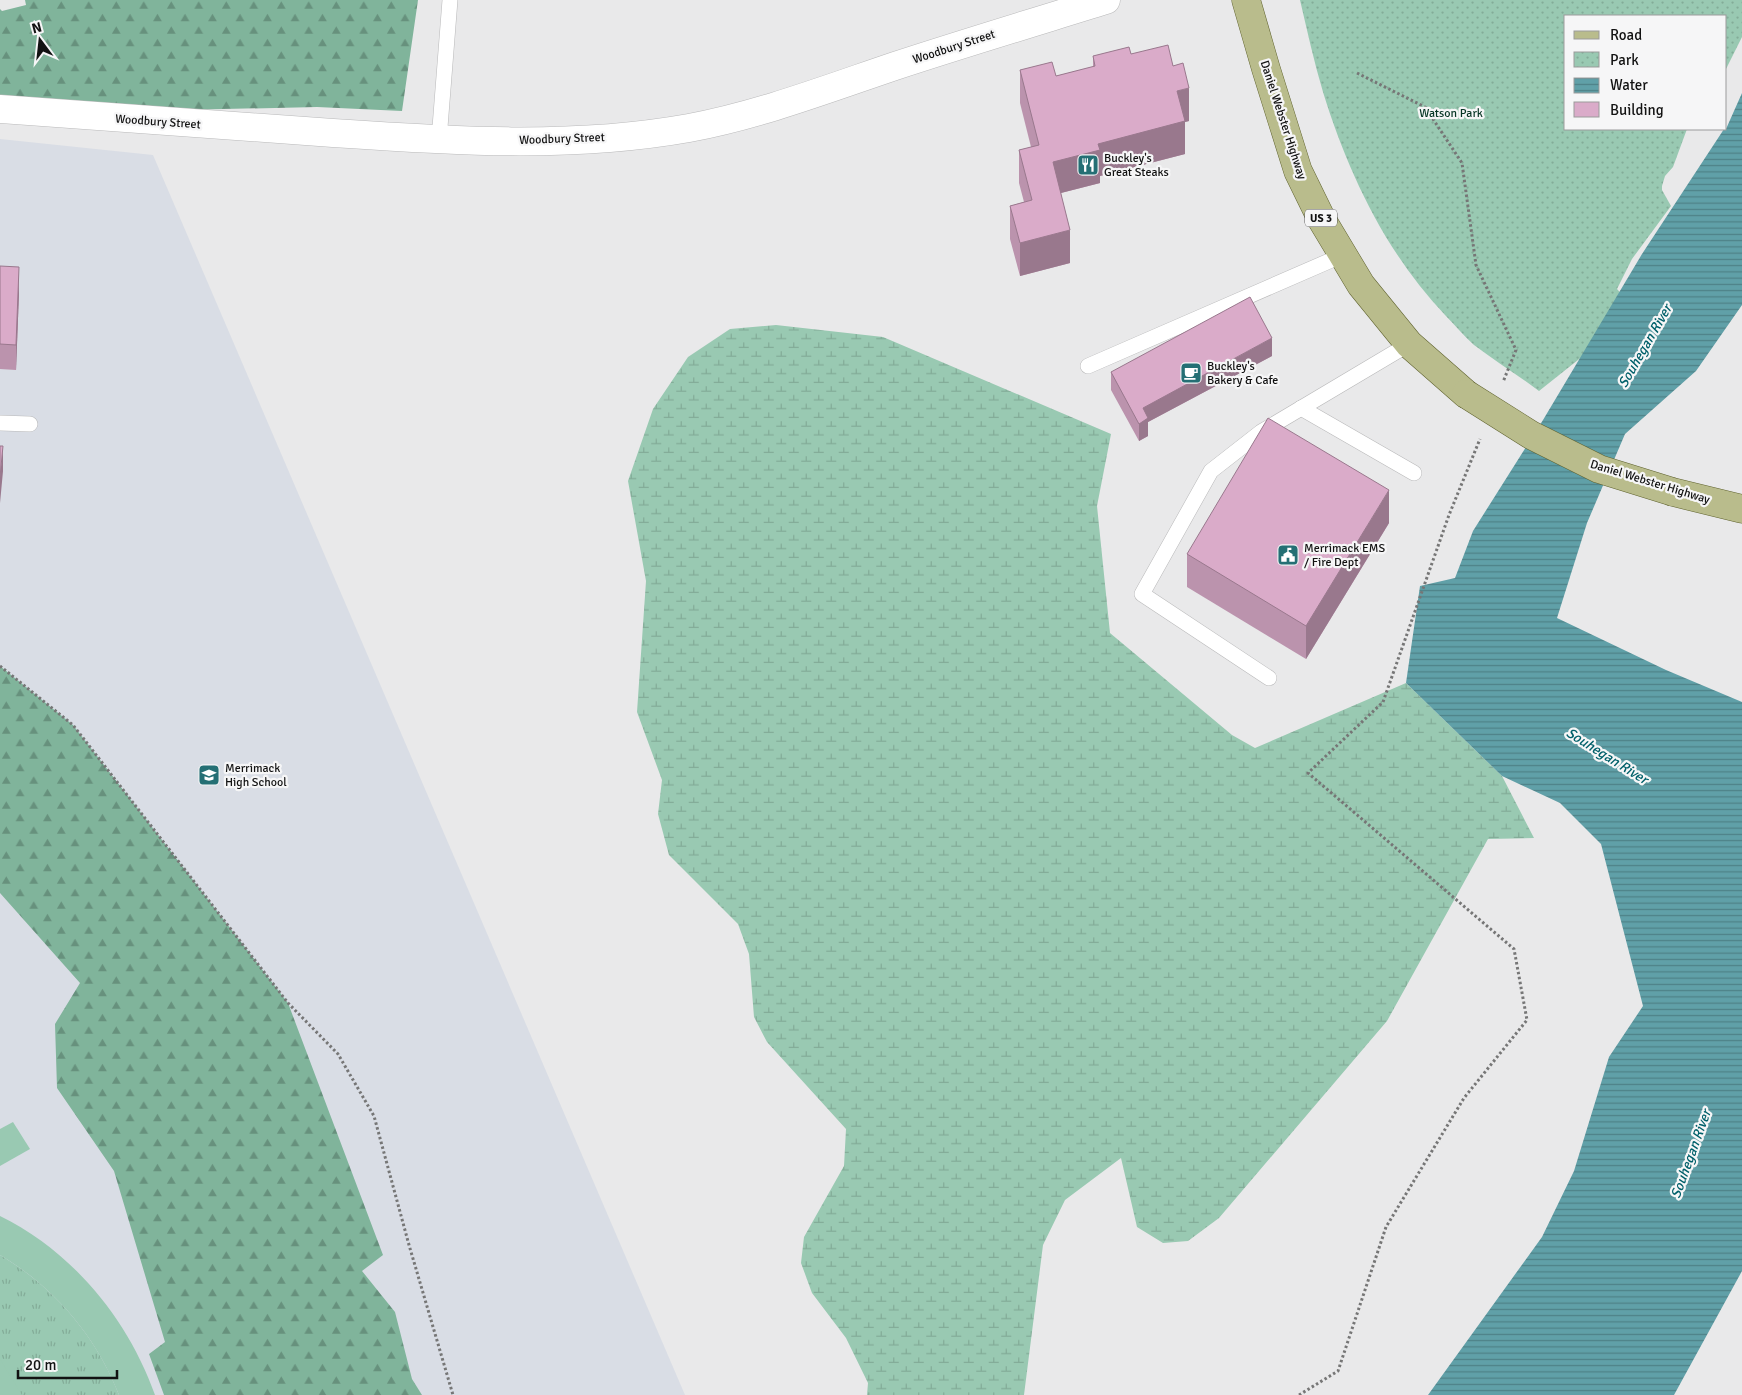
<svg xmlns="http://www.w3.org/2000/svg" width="1742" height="1395" font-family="Signika,sans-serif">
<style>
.built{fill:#d9dde5}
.grass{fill:url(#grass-tufts)}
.forest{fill:url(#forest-firs)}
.wetland{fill:url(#wetland-marsh)}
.park{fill:url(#park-dots)}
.pitch{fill:#99c9b2}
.water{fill:url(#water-rules)}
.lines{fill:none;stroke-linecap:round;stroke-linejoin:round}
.service-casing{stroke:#b9b9ba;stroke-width:16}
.minor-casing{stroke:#b9b9ba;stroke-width:29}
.primary-casing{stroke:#606330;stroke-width:29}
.path{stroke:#767676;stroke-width:3;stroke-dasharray:2.5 2.5;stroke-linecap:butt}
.service{stroke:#fff;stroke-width:15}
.minor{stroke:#fff;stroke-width:28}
.primary{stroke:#b9bc8c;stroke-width:28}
.primary-bridge-casing{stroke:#606330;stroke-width:29;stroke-linecap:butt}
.primary-bridge{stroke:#b9bc8c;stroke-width:28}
.wall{fill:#bb93ad}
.shaded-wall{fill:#99788d}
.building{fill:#daabc9;stroke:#99788d}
.labels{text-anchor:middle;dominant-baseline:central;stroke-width:4.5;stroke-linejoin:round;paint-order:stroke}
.shield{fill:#f6f6f7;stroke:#565657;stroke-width:1}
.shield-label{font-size:11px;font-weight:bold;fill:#121212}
.street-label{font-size:12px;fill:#121212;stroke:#f6f6f7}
.park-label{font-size:12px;fill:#073625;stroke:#f6f6f7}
.poi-label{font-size:12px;fill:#121212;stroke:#f6f6f7;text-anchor:start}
.water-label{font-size:14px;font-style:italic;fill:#00606a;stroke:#f6f6f7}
</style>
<defs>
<pattern id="grass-tufts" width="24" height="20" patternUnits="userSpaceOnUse" patternTransform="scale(1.25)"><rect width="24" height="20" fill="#99c9b2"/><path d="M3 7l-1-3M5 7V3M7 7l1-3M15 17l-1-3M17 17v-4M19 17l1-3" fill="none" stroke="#83ac98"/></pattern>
<pattern id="forest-firs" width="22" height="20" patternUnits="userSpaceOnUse" patternTransform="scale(1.25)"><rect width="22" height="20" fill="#80b49b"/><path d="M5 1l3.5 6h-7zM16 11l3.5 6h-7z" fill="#67917d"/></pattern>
<pattern id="wetland-marsh" width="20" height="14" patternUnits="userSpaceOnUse" patternTransform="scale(1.25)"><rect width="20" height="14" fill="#99c9b2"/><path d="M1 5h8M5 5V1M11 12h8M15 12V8" fill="none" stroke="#83ac98"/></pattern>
<pattern id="park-dots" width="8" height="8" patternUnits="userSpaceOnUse" patternTransform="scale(1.25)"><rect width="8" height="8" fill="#99c9b2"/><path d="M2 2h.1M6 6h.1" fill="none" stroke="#83ac98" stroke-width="1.8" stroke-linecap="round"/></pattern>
<pattern id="water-rules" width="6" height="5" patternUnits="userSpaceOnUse" patternTransform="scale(1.25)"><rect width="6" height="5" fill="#60a0a8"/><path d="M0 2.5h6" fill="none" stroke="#4e8187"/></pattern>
</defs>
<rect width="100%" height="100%" fill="#e9e9ea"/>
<polygon class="built" points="0,139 153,155 685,1395 0,1395"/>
<path class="grass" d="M 0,1255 C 54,1287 96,1336 119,1395 L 0,1395 Z"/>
<g class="forest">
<polygon points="25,0 418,0 402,111 317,107 136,111 0,97 0,9 2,11 26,5"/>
<polygon points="0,666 73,725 288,1003 383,1255 362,1271 395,1312 412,1379 422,1395 164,1395 149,1354 165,1342 114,1171 57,1088 55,1024 80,983 0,893"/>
</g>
<polygon class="wetland" points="776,325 883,337 1111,434 1097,506 1110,633 1232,735 1255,748 1406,683 1502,776 1534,838 1488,839 1387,1021 1219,1218 1188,1241 1163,1243 1137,1227 1121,1158 1065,1200 1043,1245 1024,1395 867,1395 868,1383 846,1338 812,1293 801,1263 804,1237 844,1166 846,1129 767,1042 754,1017 749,954 738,924 669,855 658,814 662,780 637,712 646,581 628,481 653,409 688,357 730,329"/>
<path class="park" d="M 1300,0 L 1742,0 L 1742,37 L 1726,69 L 1726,16 L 1566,16 L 1566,129 L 1687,129 L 1673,167 L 1665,176 L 1662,186 L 1662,190 L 1671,206 L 1632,259 L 1617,289 L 1629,302 L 1583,356 L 1539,391 C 1518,375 1495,361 1474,345 C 1464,336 1455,325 1445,315 C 1386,253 1348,173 1323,92 C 1314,62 1307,30 1300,0 Z"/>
<g class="pitch">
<polygon points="13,1122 30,1149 0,1166 0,1129"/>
<path d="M 0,1216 C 73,1252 128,1319 155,1395 L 119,1395 C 96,1336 54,1287 0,1255 Z"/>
<polygon points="0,1359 22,1395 0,1395"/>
</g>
<polygon class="water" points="1742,93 1742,305 1696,371 1625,434 1587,523 1557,618 1666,670 1742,702 1742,1271 1674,1395 1428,1395 1542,1237 1574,1171 1609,1057 1643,1006 1601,844 1560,803 1502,776 1406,683 1420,586 1455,578 1473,531 1543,420 1642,254 1724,129 1726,129"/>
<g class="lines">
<g class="service-casing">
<g id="service">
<polyline points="439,140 450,0"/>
<polyline points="1088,366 1343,255"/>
<polyline points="1301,408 1414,473"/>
<polyline points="0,423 30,424"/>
<polyline points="1269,678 1142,594 1211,471 1261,432 1409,344"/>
</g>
</g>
<g class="minor-casing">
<path id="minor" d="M 0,109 C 111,118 222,126 333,133 C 451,141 572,149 689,128 C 759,115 827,89 895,66 C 965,43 1035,22 1106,0"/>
</g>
<g class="primary-casing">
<g id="primary">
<polyline points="1246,0 1266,69 1298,171 1322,220 1361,285 1409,344 1466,394"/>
<polyline points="1673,492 1742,509"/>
</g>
</g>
<g class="path">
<polyline points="1357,73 1425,107 1462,163 1476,265 1516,350 1503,382"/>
<polyline points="0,666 73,725 288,1003 338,1054 374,1116 409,1245 453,1395"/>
<polyline points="1299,1395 1338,1371 1386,1227 1464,1098 1527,1020 1514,949 1308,773 1383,702 1449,515 1480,439"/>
</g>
<use href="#service" class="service"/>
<use href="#minor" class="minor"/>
<use href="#primary" class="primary"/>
<g class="primary-bridge-casing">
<polyline id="primary-bridge" points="1466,394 1531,435 1599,469 1673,492"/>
</g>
<use href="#primary-bridge" class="primary-bridge"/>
</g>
<g class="wall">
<polygon points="1131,54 1173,66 1189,121 1185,122 1185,154 1100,176 1100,183 1061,193 1070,263 1020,276 1010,239 1010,206 1024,202 1019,183 1019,150 1031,147 1020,103 1020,70 1056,76 1093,67 1093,56"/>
<polygon points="0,266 19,293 16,370 0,369"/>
<polygon points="1272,356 1148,422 1148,436 1139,441 1111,390 1111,372"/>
<polygon points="1389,523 1306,659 1187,587 1187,554"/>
</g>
<g class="shaded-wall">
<polygon points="1189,88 1189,121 1185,122 1185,154 1100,176 1100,183 1053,195 1053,162 1177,91"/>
<polygon points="1070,230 1070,263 1020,276 1020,243"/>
<polygon points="19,267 19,293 16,370 16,345"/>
<polygon points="1272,338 1272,356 1148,422 1148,436 1139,441 1139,424 1143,408"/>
<polygon points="3,446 3,471 0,503 0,477"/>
<polygon points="1389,490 1389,523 1306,659 1306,626"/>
</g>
<g class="building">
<polygon points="1168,45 1173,66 1183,63 1189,88 1177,91 1185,121 1098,144 1100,150 1053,162 1070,230 1020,243 1010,206 1032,200 1019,150 1039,145 1020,70 1052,62 1056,76 1095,66 1093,56 1129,47 1131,54"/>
<polygon points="0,266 19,267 16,345 0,344"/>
<polygon points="1250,297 1272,338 1143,408 1148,418 1139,424 1111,372"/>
<polygon points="1268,418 1389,490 1306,626 1187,554"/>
<polygon points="0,446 3,446 0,477"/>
</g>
<defs>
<g id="restaurant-square" transform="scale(1.125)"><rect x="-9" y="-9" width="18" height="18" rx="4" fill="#246f74" stroke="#f6f6f7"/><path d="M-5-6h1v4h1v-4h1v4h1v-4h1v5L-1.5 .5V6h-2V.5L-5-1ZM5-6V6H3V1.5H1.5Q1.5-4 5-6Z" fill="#fff"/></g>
<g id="cafe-square" transform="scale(1.125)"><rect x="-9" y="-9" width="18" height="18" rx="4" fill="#246f74" stroke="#f6f6f7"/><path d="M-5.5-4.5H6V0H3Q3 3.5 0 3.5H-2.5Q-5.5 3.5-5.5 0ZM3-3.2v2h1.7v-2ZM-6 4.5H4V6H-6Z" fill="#fff"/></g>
<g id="civic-square" transform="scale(1.125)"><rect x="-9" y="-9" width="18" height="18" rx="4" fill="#246f74" stroke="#f6f6f7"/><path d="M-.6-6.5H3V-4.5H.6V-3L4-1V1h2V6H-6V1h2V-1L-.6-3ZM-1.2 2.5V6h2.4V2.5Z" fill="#fff"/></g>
<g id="school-square" transform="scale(1.125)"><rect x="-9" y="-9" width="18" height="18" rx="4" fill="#246f74" stroke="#f6f6f7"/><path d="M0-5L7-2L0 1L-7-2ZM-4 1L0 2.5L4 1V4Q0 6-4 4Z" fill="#fff"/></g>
</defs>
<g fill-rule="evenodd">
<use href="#restaurant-square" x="1088" y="165"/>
<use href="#cafe-square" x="1191" y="373"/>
<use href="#civic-square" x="1288" y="555"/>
<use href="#school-square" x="209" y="775"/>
</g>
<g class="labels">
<rect class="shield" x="1305" y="209.5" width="32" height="17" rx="4"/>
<g class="shield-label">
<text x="1321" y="218">US 3</text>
</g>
<g class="street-label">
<text transform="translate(954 47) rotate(-18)">Woodbury Street</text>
<text transform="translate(1283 120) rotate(72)">Daniel Webster Highway</text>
<text transform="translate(158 122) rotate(4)">Woodbury Street</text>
<text transform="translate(562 139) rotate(-2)">Woodbury Street</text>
<text transform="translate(1650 482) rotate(17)">Daniel Webster Highway</text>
</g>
<g class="park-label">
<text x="1451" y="113">Watson Park</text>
</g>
<g class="poi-label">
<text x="1104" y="158">Buckley's<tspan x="1104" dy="14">Great Steaks</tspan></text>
<text x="1207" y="366">Buckley's<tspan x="1207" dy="14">Bakery &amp; Cafe</tspan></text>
<text x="1304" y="548">Merrimack EMS<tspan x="1304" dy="14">/ Fire Dept</tspan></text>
<text x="225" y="768">Merrimack<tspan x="225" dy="14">High School</tspan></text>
</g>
<g class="water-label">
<text transform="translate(1645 346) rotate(-60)">Souhegan River</text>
<text transform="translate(1607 756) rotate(32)">Souhegan River</text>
<text transform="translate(1691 1154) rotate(-70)">Souhegan River</text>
</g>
</g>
<rect x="1564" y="15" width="162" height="115" fill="#f6f6f7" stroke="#9b9b9b"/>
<rect x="1574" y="31" width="25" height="8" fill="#b9bc8c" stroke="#9b9b9b"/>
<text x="1610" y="40" font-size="15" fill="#121212">Road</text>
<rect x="1574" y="52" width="25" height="15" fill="url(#park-dots)" stroke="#9b9b9b"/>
<text x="1610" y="65" font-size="15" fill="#121212">Park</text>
<rect x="1574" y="78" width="25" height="15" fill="url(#water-rules)" stroke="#9b9b9b"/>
<text x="1610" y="90" font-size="15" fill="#121212">Water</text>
<rect x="1574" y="102" width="25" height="15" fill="#daabc9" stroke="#9b9b9b"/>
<text x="1610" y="115" font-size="15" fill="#121212">Building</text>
<g transform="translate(40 40) rotate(345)" stroke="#f6f6f7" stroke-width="4" paint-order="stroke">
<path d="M0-4L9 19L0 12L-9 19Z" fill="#121212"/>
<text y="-8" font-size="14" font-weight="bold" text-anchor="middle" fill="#121212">N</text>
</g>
<path d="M18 1370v8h99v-8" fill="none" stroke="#121212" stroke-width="2.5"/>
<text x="25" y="1370" font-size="15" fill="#121212" stroke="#f6f6f7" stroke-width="4" paint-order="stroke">20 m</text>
</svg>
